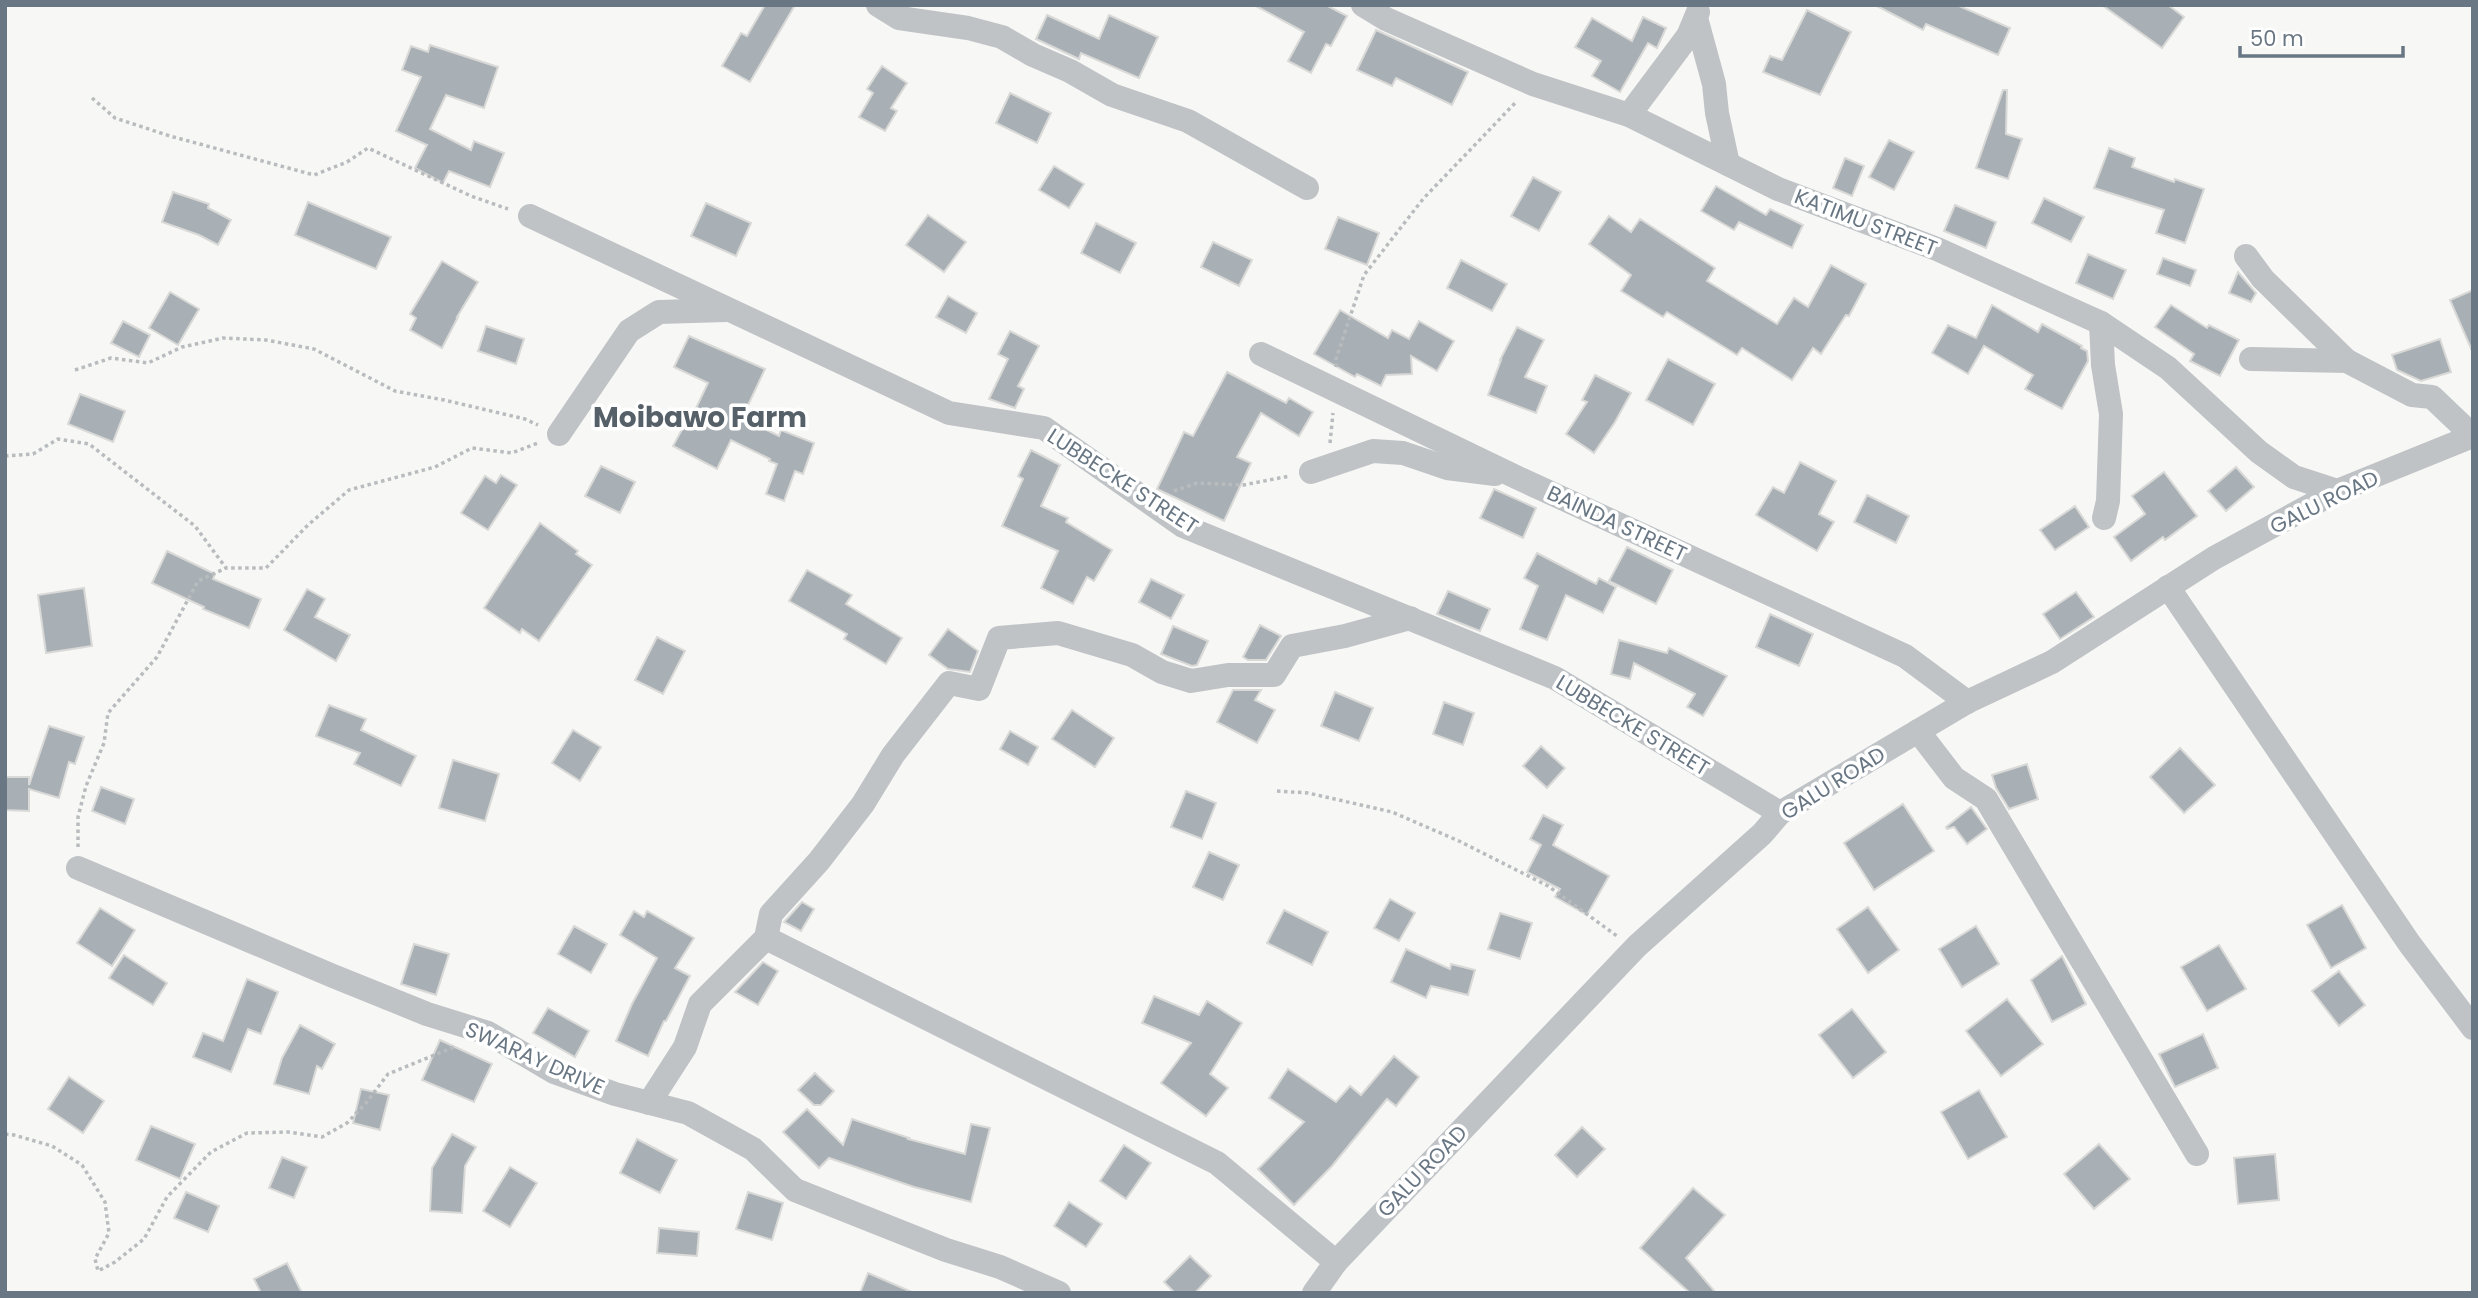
<svg xmlns="http://www.w3.org/2000/svg" width="2478" height="1298" font-family="Poppins,sans-serif">
<style>
.building{fill:#a9b0b5;stroke:#d9d9d7;stroke-width:2}
.lines{fill:none;stroke-linecap:round;stroke-linejoin:round}
.path{stroke:#b9bcbe;stroke-width:3.5;stroke-dasharray:3.5 3.5;stroke-linecap:butt}
.minor{stroke:#bfc3c6;stroke-width:24}
.labels{text-anchor:middle;dominant-baseline:central;stroke-width:7;stroke-linejoin:round;paint-order:stroke}
.street-label{font-size:21px;fill:#697784;stroke:#fff}
.district-label{font-size:28px;font-weight:bold;fill:#566069;stroke:#fff}
</style>
<rect width="100%" height="100%" fill="#f7f7f5"/>
<g class="building">
<polygon points="765,5 795,5 750,82 722,66 741,33 747,36"/>
<polygon points="1254,5 1326,5 1347,16 1331,46 1326,44 1311,73 1288,61 1304,32"/>
<polygon points="1875,5 1957,5 2010,28 1998,55 1926,24 1923,30"/>
<polygon points="2102,5 2168,5 2184,17 2162,48"/>
<polygon points="1807,10 1851,32 1820,95 1763,72 1770,56 1782,60"/>
<polygon points="1047,15 1099,39 1109,15 1158,37 1139,78 1081,53 1079,59 1036,39"/>
<polygon points="1643,17 1666,28 1657,48 1648,43 1620,92 1592,76 1601,61 1575,47 1592,18 1632,41"/>
<polygon points="1376,30 1468,72 1452,105 1396,78 1392,86 1357,70"/>
<polygon points="430,45 498,67 484,108 446,95 430,129 471,150 474,141 504,153 490,187 449,171 443,183 415,168 427,145 396,131 421,77 402,70 411,46 428,52"/>
<polygon points="882,66 907,83 891,108 897,111 885,131 859,117 873,93 867,89"/>
<polygon points="2003,90 2007,90 2006,134 2022,139 2008,179 1976,168"/>
<polygon points="1010,93 1051,113 1037,143 996,123"/>
<polygon points="1889,140 1914,152 1894,190 1869,177"/>
<polygon points="2109,148 2135,158 2132,167 2174,182 2175,179 2204,189 2185,243 2156,233 2164,210 2094,188"/>
<polygon points="1845,158 1864,166 1852,196 1833,188"/>
<polygon points="1054,166 1084,184 1069,208 1039,190"/>
<polygon points="1533,177 1561,192 1539,231 1511,216"/>
<polygon points="1716,186 1766,215 1770,209 1803,225 1792,248 1739,222 1734,230 1701,211"/>
<polygon points="173,192 209,204 208,208 231,220 218,245 199,235 162,222"/>
<polygon points="2044,198 2084,217 2071,242 2032,223"/>
<polygon points="308,202 391,237 376,269 295,235"/>
<polygon points="706,203 751,223 736,256 691,236"/>
<polygon points="1955,205 1996,222 1986,248 1944,231"/>
<polygon points="928,215 966,242 944,272 906,245"/>
<polygon points="1609,216 1631,232 1640,219 1715,268 1707,281 1777,324 1794,298 1808,307 1831,265 1866,284 1849,316 1846,315 1821,354 1813,348 1792,380 1742,348 1737,355 1667,312 1663,317 1621,291 1631,275 1589,244"/>
<polygon points="1338,217 1379,233 1367,265 1325,249"/>
<polygon points="1096,223 1136,243 1120,273 1081,253"/>
<polygon points="1213,242 1252,260 1239,286 1201,267"/>
<polygon points="2088,254 2126,270 2113,299 2076,283"/>
<polygon points="2163,258 2196,270 2190,286 2157,274"/>
<polygon points="1461,260 1507,284 1492,311 1447,288"/>
<polygon points="442,261 478,282 457,317 458,317 442,348 410,330 416,318 410,314"/>
<polygon points="2238,272 2256,293 2251,302 2229,293"/>
<polygon points="2473,290 2473,353 2450,300"/>
<polygon points="170,292 199,309 178,345 149,328"/>
<polygon points="948,296 977,313 966,333 936,317"/>
<polygon points="1992,305 2038,332 2042,324 2082,346 2081,348 2087,351 2088,361 2062,409 2025,389 2033,375 1984,346 1968,374 1932,353 1948,325 1976,338"/>
<polygon points="2171,305 2207,328 2209,325 2239,340 2220,376 2190,361 2194,354 2155,327"/>
<polygon points="1340,310 1388,338 1392,330 1409,339 1419,321 1454,341 1437,371 1411,356 1412,374 1386,375 1381,386 1357,374 1355,377 1314,354"/>
<polygon points="123,321 150,335 139,357 111,343"/>
<polygon points="486,326 524,339 516,364 478,351"/>
<polygon points="1517,327 1544,340 1525,377 1547,386 1536,413 1488,395 1501,360 1500,360"/>
<polygon points="1010,331 1039,346 1018,386 1024,389 1015,408 989,399 1008,359 998,354"/>
<polygon points="689,336 765,369 742,418 779,436 781,430 814,443 803,474 795,471 784,501 766,494 777,464 769,461 770,459 731,440 717,469 673,446 685,424 688,425 708,383 674,367"/>
<polygon points="2440,339 2451,372 2421,381 2397,370 2392,355"/>
<polygon points="1668,359 1715,384 1693,425 1646,400"/>
<polygon points="1227,372 1286,403 1289,398 1313,412 1299,436 1261,413 1237,457 1251,463 1224,521 1157,489 1184,432 1193,436"/>
<polygon points="1595,375 1631,393 1615,422 1594,453 1566,434 1587,402 1582,400"/>
<polygon points="80,394 125,411 113,442 68,424"/>
<polygon points="1031,450 1060,465 1041,506 1068,518 1066,522 1112,550 1094,581 1087,577 1073,604 1041,588 1058,551 1002,526 1023,479 1018,476"/>
<polygon points="1800,462 1836,481 1819,514 1834,522 1817,551 1756,515 1773,487 1784,493"/>
<polygon points="601,466 635,482 620,513 585,496"/>
<polygon points="2236,467 2254,487 2226,511 2208,491"/>
<polygon points="2164,472 2197,516 2165,540 2163,537 2131,561 2114,537 2145,514 2132,496"/>
<polygon points="501,475 517,485 488,530 461,513 485,476 496,483"/>
<polygon points="1494,489 1536,508 1523,538 1480,518"/>
<polygon points="1867,495 1909,516 1896,543 1854,522"/>
<polygon points="2075,506 2089,527 2055,550 2040,530"/>
<polygon points="540,523 578,551 576,554 592,565 539,641 522,629 520,633 484,608"/>
<polygon points="1627,547 1673,570 1656,604 1609,581"/>
<polygon points="167,551 215,574 213,579 261,599 249,628 203,609 204,607 152,583"/>
<polygon points="1537,553 1596,584 1599,578 1616,587 1603,613 1566,595 1547,640 1520,629 1538,586 1524,578"/>
<polygon points="807,570 852,595 846,604 902,638 886,664 844,639 847,634 789,601"/>
<polygon points="1151,579 1184,595 1171,619 1139,602"/>
<polygon points="84,588 92,646 46,653 38,595"/>
<polygon points="307,589 325,599 315,617 350,635 336,661 284,630"/>
<polygon points="1448,591 1490,609 1480,631 1437,614"/>
<polygon points="2076,592 2094,617 2060,639 2043,614"/>
<polygon points="1770,614 1813,634 1799,666 1756,647"/>
<polygon points="1260,625 1281,636 1266,660 1248,660 1243,657"/>
<polygon points="1173,626 1208,641 1197,665 1192,666 1161,654"/>
<polygon points="948,629 978,651 970,672 948,669 929,655"/>
<polygon points="657,637 685,651 663,694 635,680"/>
<polygon points="1619,640 1667,653 1669,648 1727,676 1703,716 1687,707 1695,694 1634,663 1630,679 1611,674"/>
<polygon points="1233,690 1261,690 1255,700 1275,710 1257,743 1217,722"/>
<polygon points="1335,692 1373,708 1359,741 1321,726"/>
<polygon points="1444,702 1474,713 1463,745 1433,734"/>
<polygon points="329,705 366,719 361,730 416,756 401,786 354,764 360,753 316,736"/>
<polygon points="1072,710 1114,738 1095,767 1052,739"/>
<polygon points="49,726 84,737 75,764 69,762 59,798 29,789 29,811 5,810 5,777 29,777 29,785"/>
<polygon points="573,730 601,747 580,781 552,763"/>
<polygon points="1010,731 1038,747 1028,765 1000,749"/>
<polygon points="1541,746 1565,768 1547,788 1523,766"/>
<polygon points="2180,748 2215,785 2184,813 2150,777"/>
<polygon points="453,760 499,774 485,821 439,808"/>
<polygon points="2027,764 2038,799 2009,809 1996,788 1992,775"/>
<polygon points="101,787 134,799 125,824 92,811"/>
<polygon points="1186,791 1216,803 1202,839 1171,827"/>
<polygon points="1903,804 1934,851 1874,890 1844,843"/>
<polygon points="1971,807 1987,829 1967,844 1954,827 1947,829 1946,827"/>
<polygon points="1543,815 1563,825 1553,845 1609,876 1587,915 1555,897 1560,889 1527,872 1541,845 1530,839"/>
<polygon points="1209,852 1239,865 1223,900 1193,887"/>
<polygon points="1390,899 1415,913 1399,941 1374,928"/>
<polygon points="802,902 814,909 801,931 784,922"/>
<polygon points="2342,905 2366,948 2331,968 2307,925"/>
<polygon points="1868,907 1899,950 1868,973 1837,929"/>
<polygon points="100,908 135,930 112,966 77,943"/>
<polygon points="1284,910 1328,932 1312,965 1267,943"/>
<polygon points="634,911 644,917 647,911 694,938 675,968 690,976 666,1021 664,1021 648,1056 616,1041 632,1004 657,958 620,935"/>
<polygon points="1500,913 1532,923 1520,959 1488,949"/>
<polygon points="574,926 607,944 591,973 558,954"/>
<polygon points="1976,926 1999,964 1962,987 1939,949"/>
<polygon points="414,944 449,954 436,995 401,984"/>
<polygon points="2219,945 2246,989 2207,1011 2181,967"/>
<polygon points="1406,949 1450,969 1451,964 1475,970 1468,995 1431,986 1426,998 1391,982"/>
<polygon points="124,955 167,983 153,1005 109,978"/>
<polygon points="2062,956 2086,1004 2052,1022 2031,980"/>
<polygon points="763,962 778,971 758,1005 735,992"/>
<polygon points="2339,971 2365,1005 2339,1026 2312,991"/>
<polygon points="247,979 278,992 261,1034 248,1029 231,1072 193,1057 203,1033 223,1041"/>
<polygon points="1154,996 1199,1015 1207,1001 1242,1023 1210,1074 1228,1088 1206,1116 1161,1083 1191,1043 1142,1023"/>
<polygon points="2007,999 2043,1044 2001,1076 1966,1031"/>
<polygon points="548,1008 589,1031 575,1057 533,1033"/>
<polygon points="1852,1009 1886,1052 1853,1078 1819,1035"/>
<polygon points="300,1025 335,1044 322,1069 317,1066 309,1094 274,1084 282,1058"/>
<polygon points="2203,1034 2218,1068 2175,1087 2159,1054"/>
<polygon points="440,1040 492,1064 474,1102 422,1080"/>
<polygon points="1394,1056 1419,1077 1396,1106 1387,1099 1332,1166 1294,1205 1258,1169 1304,1122 1269,1098 1288,1069 1336,1102 1350,1086 1361,1095"/>
<polygon points="815,1073 834,1091 821,1105 814,1105 798,1090"/>
<polygon points="69,1077 104,1101 83,1133 48,1109"/>
<polygon points="361,1089 389,1095 380,1130 353,1123"/>
<polygon points="1979,1090 2007,1137 1968,1159 1941,1112"/>
<polygon points="807,1109 843,1145 852,1119 909,1138 908,1139 965,1154 971,1124 990,1128 971,1202 914,1187 829,1158 819,1168 783,1132"/>
<polygon points="151,1126 195,1144 180,1179 136,1160"/>
<polygon points="1582,1127 1605,1149 1577,1177 1555,1155"/>
<polygon points="452,1134 476,1147 465,1166 462,1213 430,1211 432,1168"/>
<polygon points="637,1139 677,1160 660,1193 620,1173"/>
<polygon points="2099,1144 2130,1179 2094,1209 2064,1174"/>
<polygon points="1124,1145 1151,1163 1126,1199 1100,1181"/>
<polygon points="2275,1154 2279,1200 2238,1204 2234,1158"/>
<polygon points="282,1157 307,1167 294,1198 269,1188"/>
<polygon points="510,1167 537,1183 510,1227 483,1211"/>
<polygon points="1693,1188 1725,1215 1686,1258 1716,1293 1690,1293 1640,1248"/>
<polygon points="186,1192 219,1206 208,1232 174,1218"/>
<polygon points="748,1192 783,1203 772,1240 736,1229"/>
<polygon points="1069,1202 1102,1224 1086,1247 1054,1226"/>
<polygon points="659,1228 699,1232 697,1256 657,1253"/>
<polygon points="1190,1256 1211,1276 1195,1293 1175,1293 1164,1282"/>
<polygon points="287,1263 302,1293 261,1293 254,1279"/>
<polygon points="868,1273 914,1293 860,1293"/>
</g>
<g class="lines">
<g class="path">
<polyline points="92,98 115,118 170,136 314,175 347,162 368,148 471,196 508,209"/>
<polyline points="1336,367 1336,359 1364,275 1423,199 1517,101"/>
<polyline points="75,370 111,358 148,363 182,347 223,338 266,340 314,349 395,391 444,400 525,419 538,425"/>
<polyline points="1330,443 1333,413"/>
<polyline points="5,456 33,454 58,439 89,444 195,526 226,568 266,568 308,525 349,490 435,467 472,448 512,453 538,443"/>
<polyline points="1174,491 1197,483 1243,485 1290,476"/>
<polyline points="1277,791 1308,793 1392,812 1459,841 1548,886 1617,936"/>
<polyline points="78,847 78,817 86,786 104,743 108,713 157,657 198,581 226,568"/>
<polyline points="5,1134 14,1135 52,1146 82,1165 105,1202 109,1233 95,1259 98,1271 115,1262 144,1239 167,1197 211,1152 247,1133 288,1132 322,1137 347,1123 366,1103 388,1074 454,1047"/>
</g>
<g class="minor">
<polyline points="878,5 899,18 968,28 1002,37 1033,55 1070,71 1112,95 1188,121 1307,188"/>
<polyline points="1363,5 1386,19 1533,84 1629,115 1778,189 1937,249 2101,323 2168,368 2259,452 2294,477 2337,491"/>
<polyline points="1696,18 1714,84 1717,113 1728,164"/>
<polyline points="1629,115 1688,36 1698,12"/>
<polyline points="530,216 949,413 1044,428 1183,526 1555,678 1780,813"/>
<polyline points="2246,256 2263,279 2347,361"/>
<polyline points="2101,323 2103,365 2111,414 2108,501 2104,518"/>
<polyline points="1261,354 1516,477 1905,656 1967,702"/>
<polyline points="2251,359 2347,361 2412,395 2432,397 2473,436"/>
<polyline points="559,434 629,331 659,312 726,310"/>
<polyline points="1311,472 1373,451 1403,453 1447,468 1495,474"/>
<polyline points="2168,587 2409,943 2473,1028"/>
<polyline points="1918,731 1954,778 1986,799 2197,1154"/>
<polyline points="78,868 333,976 427,1014 488,1033 554,1072 615,1094 688,1113 753,1149 795,1190 946,1250 1000,1267 1059,1293"/>
<polyline points="766,938 1217,1163 1336,1262"/>
<polyline points="649,1103 685,1047 700,1004 766,938 771,914 819,861 863,804 893,755 949,683 979,689 999,638 1058,633 1132,655 1162,672 1191,681 1228,675 1274,675 1292,646 1345,636 1410,618"/>
<polyline points="1314,1293 1336,1262 1637,946 1762,834 1780,813 1967,702 2052,662 2214,558 2337,491 2473,436"/>
</g>
</g>
<g class="labels">
<g class="street-label">
<text transform="translate(1866 222) rotate(21)">KATIMU STREET</text>
<text transform="translate(1123 481) rotate(33)">LUBBECKE STREET</text>
<text transform="translate(2324 502) rotate(-26)">GALU ROAD</text>
<text transform="translate(1617 523) rotate(25)">BAINDA STREET</text>
<text transform="translate(1633 725) rotate(31)">LUBBECKE STREET</text>
<text transform="translate(1833 783) rotate(-32)">GALU ROAD</text>
<text transform="translate(535 1058) rotate(24)">SWARAY DRIVE</text>
<text transform="translate(1422 1171) rotate(-46)">GALU ROAD</text>
</g>
<g class="district-label">
<text x="700" y="417">Moibawo Farm</text>
</g>
</g>
<rect width="2478" height="1298" fill="none" stroke="#697784" stroke-width="14"/>
<path d="M2240 46v10h163v-10" fill="none" stroke="#697784" stroke-width="3.5"/>
<text x="2250" y="46" font-size="21" fill="#697784" stroke="#ffffff" stroke-width="5" paint-order="stroke">50 m</text>
</svg>
